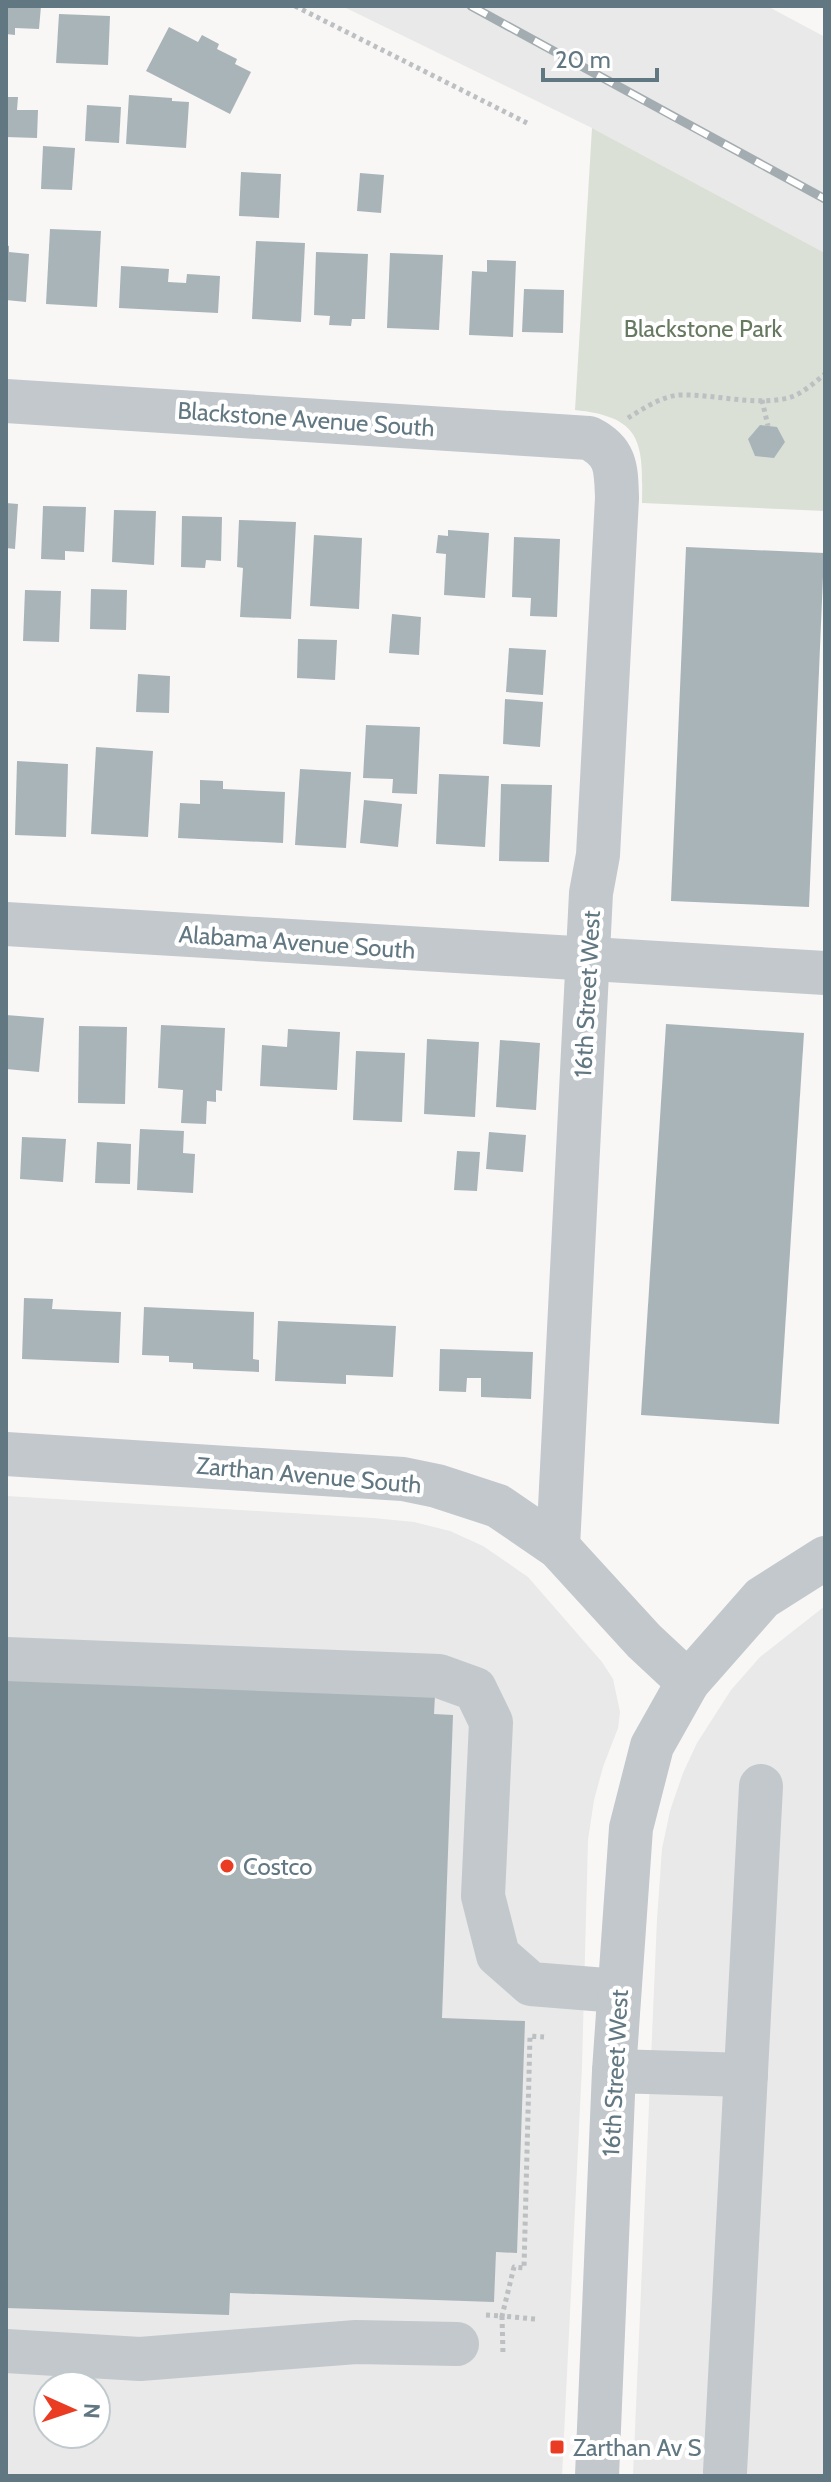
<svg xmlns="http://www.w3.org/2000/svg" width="831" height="2482" font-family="Cabin,sans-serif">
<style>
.built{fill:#e8e9e8;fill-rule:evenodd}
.green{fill:#dae0d6}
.building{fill:#a9b4b8}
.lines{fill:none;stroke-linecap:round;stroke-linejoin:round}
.path{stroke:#bcc0c2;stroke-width:5;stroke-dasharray:4 4;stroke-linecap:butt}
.minor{stroke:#c2c8cb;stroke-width:44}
.rail-casing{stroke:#a3acb0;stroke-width:9}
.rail{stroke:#fff;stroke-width:6;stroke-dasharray:18;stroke-linecap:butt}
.poi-dot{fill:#ea3c22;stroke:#fff;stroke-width:3}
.labels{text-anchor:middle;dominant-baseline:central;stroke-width:8;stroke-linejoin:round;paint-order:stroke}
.park-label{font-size:24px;fill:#677961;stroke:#fff}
.street-label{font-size:24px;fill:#617781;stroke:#fff}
.poi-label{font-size:24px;fill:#617781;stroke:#fff;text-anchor:start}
</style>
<rect width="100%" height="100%" fill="#f8f7f5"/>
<g class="built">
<polygon points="342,6 767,6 825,37 825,253 592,128"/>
<path d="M 6,1496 L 373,1518 L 414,1522 L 450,1531 L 483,1546 L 528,1577 L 602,1662 L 613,1679 L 620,1712 L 618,1728 L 603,1767 L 594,1800 L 588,1840 L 582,2066 L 562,2476 L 6,2476 ZM 48,2386 L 96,2386 L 96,2434 L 48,2434 Z"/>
<polygon points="825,1606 825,2476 633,2476 657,1920 662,1849 670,1811 683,1773 697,1743 731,1690 760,1657"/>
</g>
<path class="green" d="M 592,128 L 825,253 L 825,511 L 642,503 C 643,443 643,417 575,410 Z"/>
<g class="building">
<polygon points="6,6 41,6 39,29 15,28 15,35 6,34"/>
<polygon points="59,14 110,16 108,65 56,63"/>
<polygon points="169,27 198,42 202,35 219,44 217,49 237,59 235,64 251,72 230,114 146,71"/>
<polygon points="129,95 172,98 172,101 189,102 186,148 126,144"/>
<polygon points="6,97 18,97 17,110 38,110 37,138 6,137"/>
<polygon points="87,105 121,107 119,143 85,141"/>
<polygon points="43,146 75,148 72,190 41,189"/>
<polygon points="241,172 281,174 279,218 239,216"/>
<polygon points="360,173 384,175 381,213 357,211"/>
<polygon points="50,229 101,231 97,307 46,304"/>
<polygon points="256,241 305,243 301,322 252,319"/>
<polygon points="6,245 9,246 9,252 29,254 26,302 6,300"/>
<polygon points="316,252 368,254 365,319 352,319 351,326 329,325 330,316 314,315"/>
<polygon points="390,253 443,255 439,330 387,328"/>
<polygon points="487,260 516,261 513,337 469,335 472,271 487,272"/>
<polygon points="121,266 169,269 168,282 186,283 187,274 220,276 218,313 119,308"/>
<polygon points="524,289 564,290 563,333 522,332"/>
<polygon points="760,425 777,427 785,442 774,458 755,456 748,439"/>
<polygon points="6,503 18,504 15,549 6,548"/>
<polygon points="43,506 86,507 84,552 65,551 65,560 41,559"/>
<polygon points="114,510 156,511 154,565 112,562"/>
<polygon points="182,516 222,517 221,561 206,560 205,568 181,567"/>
<polygon points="239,520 296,522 291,619 240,617 243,568 237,567"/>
<polygon points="448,530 489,533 485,598 444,595 446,554 436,553 438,535 448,536"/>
<polygon points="314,535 362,538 359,609 310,606"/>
<polygon points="514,537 560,539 557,617 530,616 531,598 512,597"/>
<polygon points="686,547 824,553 809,907 671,901"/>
<polygon points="91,589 127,590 126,630 90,629"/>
<polygon points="25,590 61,591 59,642 23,641"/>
<polygon points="392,614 421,617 419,655 389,653"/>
<polygon points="298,639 337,640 335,680 297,678"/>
<polygon points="509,648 546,650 543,695 506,692"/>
<polygon points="138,674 170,676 169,713 136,712"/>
<polygon points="505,699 543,702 540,747 503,744"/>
<polygon points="366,725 420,727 417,794 392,793 393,779 363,778"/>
<polygon points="96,747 153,751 148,837 91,834"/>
<polygon points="17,761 68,764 66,837 15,835"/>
<polygon points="300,769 351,772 346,848 295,845"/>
<polygon points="439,774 489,776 485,847 436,844"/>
<polygon points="200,780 223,781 223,789 285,792 283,843 178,838 180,803 200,804"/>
<polygon points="501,784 552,785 549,862 499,861"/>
<polygon points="364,800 402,804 398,847 360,843"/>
<polygon points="6,1015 44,1018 39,1072 6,1069"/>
<polygon points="666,1024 804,1033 779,1424 641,1415"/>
<polygon points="161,1025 225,1028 222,1091 216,1090 216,1102 207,1101 206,1124 181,1123 183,1090 158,1088"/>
<polygon points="79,1026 127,1027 125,1104 78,1103"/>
<polygon points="288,1029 340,1032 337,1090 260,1086 262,1045 287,1047"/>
<polygon points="427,1039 479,1042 475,1117 424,1114"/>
<polygon points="500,1040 540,1043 536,1110 496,1107"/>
<polygon points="356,1051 405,1053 402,1122 353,1120"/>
<polygon points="140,1129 184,1131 183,1153 195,1154 193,1193 137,1190"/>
<polygon points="489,1132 526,1135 523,1172 486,1169"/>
<polygon points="22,1137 66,1139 63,1182 20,1179"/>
<polygon points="97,1142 131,1144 130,1184 95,1183"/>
<polygon points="457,1151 480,1152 477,1191 454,1190"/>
<polygon points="24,1298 53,1299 52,1309 121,1312 119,1363 22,1359"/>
<polygon points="144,1307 254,1312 253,1359 259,1360 259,1372 193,1369 193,1363 169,1362 169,1356 142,1355"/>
<polygon points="278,1321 396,1326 393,1377 346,1375 346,1384 275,1381"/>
<polygon points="440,1349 533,1352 531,1399 481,1397 481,1378 467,1378 466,1392 439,1391"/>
<polygon points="6,1680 435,1695 434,1714 453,1715 442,2018 525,2021 517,2253 496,2252 494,2302 230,2293 229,2315 6,2308"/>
</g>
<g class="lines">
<g class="path">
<polyline points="295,6 527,123"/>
<polyline points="762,400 768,426"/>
<path d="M 628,418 C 644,408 662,396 680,395 C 715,394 753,406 788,398 C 802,394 814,383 825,374"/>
<polyline points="486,2315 502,2316 503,2355"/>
<polyline points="535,2319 502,2316 514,2267 524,2268 530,2036 544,2037"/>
</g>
<g class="minor">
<path d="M 6,401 L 589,438 C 617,452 616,469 617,498 L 598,855 L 591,893 L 558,1547"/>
<polyline points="6,924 825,973"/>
<polyline points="6,1454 403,1479 437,1486 498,1506 558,1547 644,1641 688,1682"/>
<polyline points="6,1659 439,1676 475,1689 491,1722 483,1896 498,1955 531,1984 618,1991"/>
<polyline points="614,2071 746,2075"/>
<polyline points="6,2351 140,2359 356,2342 457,2344"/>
<polyline points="725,2472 761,1786"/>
<polyline points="597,2476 614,2071 631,1828 652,1746 688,1682 762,1598 825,1558"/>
</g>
<g class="rail-casing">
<polyline id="rail" points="471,6 825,199"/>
</g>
<use href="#rail" class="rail"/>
</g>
<g class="poi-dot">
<circle cx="227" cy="1866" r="8"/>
<rect x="549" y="2439" width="16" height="16" rx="4"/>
</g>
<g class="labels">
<g class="park-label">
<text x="703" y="328">Blackstone Park</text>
</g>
<g class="street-label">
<text transform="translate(306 419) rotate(4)">Blackstone Avenue South</text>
<text transform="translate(297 942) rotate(4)">Alabama Avenue South</text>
<text transform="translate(587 994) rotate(-87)">16th Street West</text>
<text transform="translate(309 1475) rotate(5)">Zarthan Avenue South</text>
<text transform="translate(615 2073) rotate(-87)">16th Street West</text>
</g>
<g class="poi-label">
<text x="243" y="1866">Costco</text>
<text x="573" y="2447">Zarthan Av S</text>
</g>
</g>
<rect width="831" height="2482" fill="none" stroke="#617781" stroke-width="16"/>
<g transform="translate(72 2410) rotate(93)"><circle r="38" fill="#ffffff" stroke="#c0c9cd" stroke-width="2"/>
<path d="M0-6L14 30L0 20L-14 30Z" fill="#ea3c22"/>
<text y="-12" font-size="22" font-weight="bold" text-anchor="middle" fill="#617781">N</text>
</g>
<path d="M543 68v12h114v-12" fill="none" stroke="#617781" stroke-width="4"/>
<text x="555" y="68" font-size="24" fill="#617781" stroke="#ffffff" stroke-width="6" paint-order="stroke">20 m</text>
</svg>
